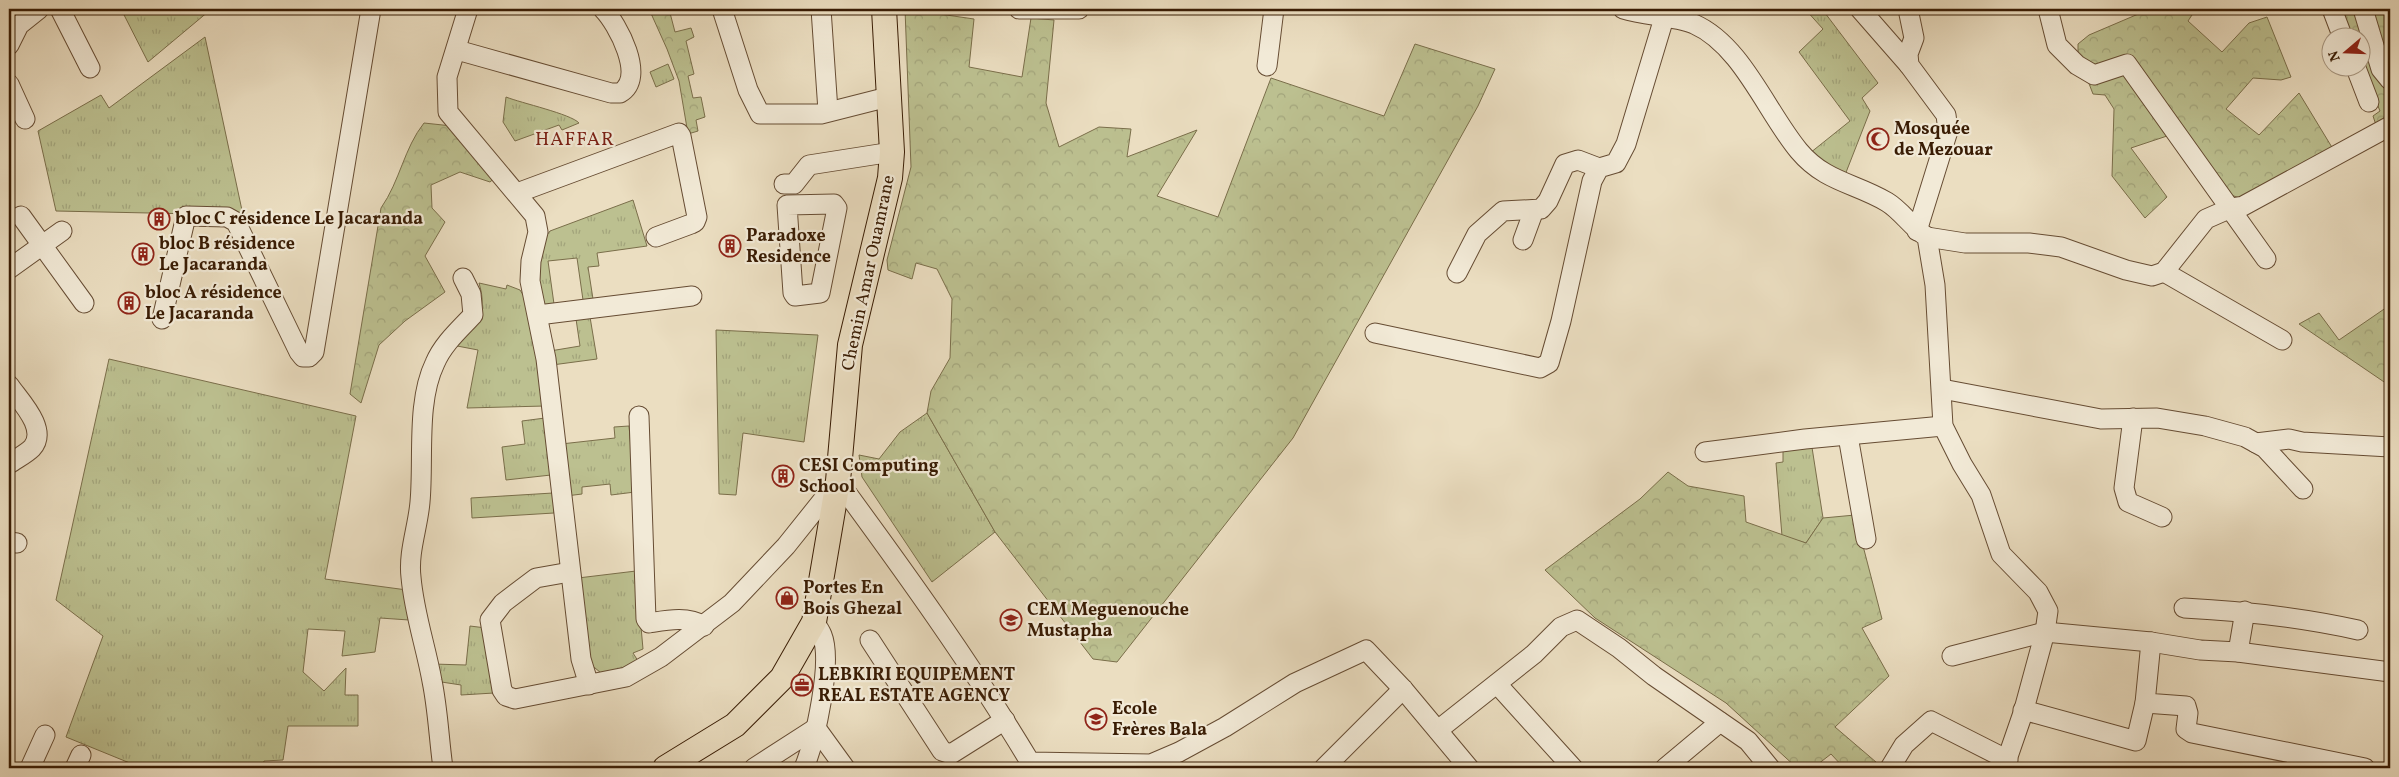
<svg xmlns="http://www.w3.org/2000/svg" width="2399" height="777" font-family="Vollkorn,serif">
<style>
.grass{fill:url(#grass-tufts);stroke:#7a6e4a}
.forest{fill:url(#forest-crowns);stroke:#7a6e4a}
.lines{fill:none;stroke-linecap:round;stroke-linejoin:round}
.minor-casing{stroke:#664c33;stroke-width:21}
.major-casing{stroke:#391c04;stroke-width:26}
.minor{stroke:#f2ead7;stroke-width:19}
.major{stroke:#ebdec1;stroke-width:24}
.labels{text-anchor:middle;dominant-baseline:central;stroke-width:4.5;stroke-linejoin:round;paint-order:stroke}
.poi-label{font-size:18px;font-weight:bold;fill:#391c04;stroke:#f2ead7;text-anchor:start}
.street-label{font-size:18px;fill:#391c04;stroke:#f2ead7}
.neighbourhood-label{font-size:19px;letter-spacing:1px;fill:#7a1f14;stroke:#f2ead7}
</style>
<defs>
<pattern id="grass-tufts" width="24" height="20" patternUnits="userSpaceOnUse" patternTransform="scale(1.25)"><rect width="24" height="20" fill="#bcc090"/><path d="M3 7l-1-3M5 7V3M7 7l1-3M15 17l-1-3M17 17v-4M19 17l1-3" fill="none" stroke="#a2a47b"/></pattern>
<pattern id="forest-crowns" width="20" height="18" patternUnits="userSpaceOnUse" patternTransform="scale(1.25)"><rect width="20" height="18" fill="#bcc090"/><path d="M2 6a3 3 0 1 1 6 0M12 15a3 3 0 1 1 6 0" fill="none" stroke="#a2a47b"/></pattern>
</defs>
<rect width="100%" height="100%" fill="#ebdec1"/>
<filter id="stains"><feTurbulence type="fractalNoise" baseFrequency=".004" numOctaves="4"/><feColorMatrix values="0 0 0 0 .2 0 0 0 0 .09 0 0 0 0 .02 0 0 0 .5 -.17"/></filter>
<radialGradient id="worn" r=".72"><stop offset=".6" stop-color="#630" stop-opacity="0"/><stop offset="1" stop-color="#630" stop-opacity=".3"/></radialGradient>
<g class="grass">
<polygon points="121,9 241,9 209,11 148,62"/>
<polygon points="1805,9 1822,9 1878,83 1862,98 1870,111 1845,175 1810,153 1850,121 1799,52 1823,29"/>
<polygon points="205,37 243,215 56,211 38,131 101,95 109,108"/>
<polygon points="668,64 674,79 656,87 650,72"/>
<path d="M 506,97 C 521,103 571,114 579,123 L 562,130 L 559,125 L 515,141 L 503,122 Z"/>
<polygon points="633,200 647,246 597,253 599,266 588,267 593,299 583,300 577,258 548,261 554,304 543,306 536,283 540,244 550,231"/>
<path d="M 479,283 L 506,289 L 507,285 L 520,290 L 527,301 L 545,406 L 467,408 L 478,350 L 452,345 C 474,321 489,317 479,283 Z"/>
<polygon points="590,317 597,359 552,365 550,351 580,346 576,319"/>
<polygon points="716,330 818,335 804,442 743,433 736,495 719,494"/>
<polygon points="109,359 356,416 325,579 407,590 409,620 380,618 375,652 342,656 345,631 308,629 303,672 324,691 346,668 345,695 358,695 358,726 288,726 283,760 264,761 262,768 142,768 66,737 103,636 56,600"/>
<polygon points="927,413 995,532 932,582 862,477 859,455 879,459 900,432"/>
<polygon points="545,418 551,475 506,480 502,447 525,444 522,421"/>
<polygon points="629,426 635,492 611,495 610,484 582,487 582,494 566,496 561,444 615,438 614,427"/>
<polygon points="1811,441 1823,518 1806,543 1782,536 1776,463 1783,462 1783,445"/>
<polygon points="553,493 554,513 472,518 471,498"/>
<polygon points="636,571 643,649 633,653 640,664 606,677 584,659 578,578"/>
<polygon points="470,626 486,628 494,693 461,695 461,685 435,681 433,664 466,665"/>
</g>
<g class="forest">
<polygon points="649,9 669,9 675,32 691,28 694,37 686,41 694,74 688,76 693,98 701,97 705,117 696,120 698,131 688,134 679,81 667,49"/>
<polygon points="905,9 974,19 969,67 1022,77 1031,18 1054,20 1046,103 1059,147 1099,127 1131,129 1127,157 1197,130 1157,196 1218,217 1271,78 1384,116 1415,44 1495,69 1478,106 1293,438 1117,662 1093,659 995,532 927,413 931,391 950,358 952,299 937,269 916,263 912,279 888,270 887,260 911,167"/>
<polygon points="2150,9 2196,9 2188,21 2222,52 2249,23 2267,17 2291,77 2281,80 2253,78 2226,109 2259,135 2299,93 2333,149 2245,200 2231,195 2170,135 2131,148 2167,197 2145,218 2112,176 2114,109 2105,95 2093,94 2078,55 2078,44 2089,35"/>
<polygon points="2342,9 2359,9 2390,86 2390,121 2377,128 2373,116 2380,111 2362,67 2362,38 2352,37"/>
<polygon points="2373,9 2390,9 2390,70 2386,65"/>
<path d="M 424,123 L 452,126 L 497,176 L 490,182 L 460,172 L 431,185 L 432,208 L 445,222 L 425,256 L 445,292 L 405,321 L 379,345 L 361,403 L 350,394 L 381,208 C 400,181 404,148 424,123 Z"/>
<polygon points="2390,305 2390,386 2299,324 2319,313 2339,340"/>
<polygon points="1668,472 1688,486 1744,496 1746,522 1806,543 1823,518 1855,515 1882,619 1862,628 1889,676 1835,727 1883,768 1844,768 1831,754 1813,768 1797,768 1726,703 1595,618 1545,570 1640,499"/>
</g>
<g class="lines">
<g class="minor-casing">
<g id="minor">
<polyline points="60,9 90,68"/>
<polyline points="468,9 447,77 448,112 535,216 538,232 531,261 530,281 546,359 581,659 589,685"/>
<polyline points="722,9 748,90 760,114 821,114 888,97"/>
<polyline points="821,9 828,111"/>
<polyline points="1019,9 1079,9"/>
<path d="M 1623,9 C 1646,16 1674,16 1694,24 C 1742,45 1767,113 1799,151 C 1825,182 1855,183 1887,202 C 1902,211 1911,227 1927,237 L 1935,285 L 1943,426 L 1962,464 L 1981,495 L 2001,554 L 2038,592 L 2048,611 L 2045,632 L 2023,713 L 2004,768"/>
<polyline points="1860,9 1909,65"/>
<polyline points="1908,9 1914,38 1908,54 1909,65 1946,115 1948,131 1917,231"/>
<polyline points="2048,9 2057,45 2077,65 2094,75 2127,64 2266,259"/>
<polyline points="2332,9 2343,38"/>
<polyline points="2363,9 2381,69 2390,80"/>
<polyline points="9,45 19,25 39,9"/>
<path d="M 457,50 L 611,93 L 620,93 C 647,78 617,23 603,9"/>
<polyline points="1267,66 1274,9"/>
<polyline points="2356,68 2369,102"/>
<polyline points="9,84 25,119"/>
<polyline points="784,184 794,184 809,165 892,152"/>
<polyline points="517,193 679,133 681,136 697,217 695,222 691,224 656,237"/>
<polygon points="834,204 837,208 820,293 795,296 793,293 787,205"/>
<polyline points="21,216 84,303"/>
<polyline points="1927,237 1965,243 2029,243 2061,247 2126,270 2152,276 2164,272 2206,219 2231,208 2243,206 2390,126"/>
<polyline points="1523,240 1534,210"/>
<polyline points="9,269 62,231"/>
<polyline points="2164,272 2282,340"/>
<polyline points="1457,273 1477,234 1503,211 1541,209 1548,201 1565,164 1578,160 1599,168"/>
<polyline points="538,315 692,296"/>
<polyline points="162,319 186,216 227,217 236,222 299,352 303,357 309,357 314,352 371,9"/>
<polyline points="1375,333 1540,368 1549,363 1561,321 1592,181 1599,168 1616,163 1626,144 1664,18"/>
<path d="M 9,385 C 19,400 49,429 32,448 C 26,454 16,459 9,464"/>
<polyline points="1942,389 2101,419 2157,418 2205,426 2245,437 2265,448 2303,489"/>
<path d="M 639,416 L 646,619 L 649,623 C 668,620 687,616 704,626"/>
<polyline points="2133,418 2124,488 2128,502 2162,517"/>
<polyline points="1848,436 1866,539"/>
<polyline points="2256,443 2289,439 2302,442 2390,447"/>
<polyline points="1705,452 1805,439 1943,426"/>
<polyline points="9,542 17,543"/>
<path d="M 570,572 L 536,578 L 503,603 L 490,620 L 502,690 L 506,696 L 515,699 L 626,677 L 661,657 L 732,603 L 786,546 L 838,481 C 905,572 972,665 1030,762 L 1151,764 L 1179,752 L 1225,727 L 1295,683 L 1366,650 L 1403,689 L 1469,768"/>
<path d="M 2184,608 C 2243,611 2300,617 2358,630"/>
<polyline points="870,640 942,751 951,754 1005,720"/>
<polyline points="2151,642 2145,703 2186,706 2188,713 2186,729 2192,733 2365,768"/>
<polyline points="2238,652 2245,611"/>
<polyline points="1952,656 2045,632 2151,642 2200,650 2238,652 2390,672"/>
<polyline points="1497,684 1573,768"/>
<polyline points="2023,710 2136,741 2145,703"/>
<polyline points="1438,730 1534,654 1561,627 1577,620 1619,648 1654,676 1748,741 1770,768"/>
<polyline points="30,768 45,735"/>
<polyline points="75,768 81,755"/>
<path d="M 443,768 C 439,740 438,710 432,681 C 426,647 414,613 411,577 C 408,552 418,527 420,502 C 424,459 416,402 435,363 C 443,344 459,330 473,315 L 471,294 L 463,278"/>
<polyline points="754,768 816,728 845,768"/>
<path d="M 804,768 C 815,741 833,662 822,635 C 820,630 817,626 814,622"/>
<polyline points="1324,768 1403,689"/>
<polyline points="1665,768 1720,722"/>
<polyline points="1890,768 1904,745 1931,721 2008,760"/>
</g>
</g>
<g class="major-casing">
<polyline id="major" points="665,768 735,725 782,678 814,622 838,481 850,345 890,178 892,152 884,9"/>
</g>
<use href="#minor" class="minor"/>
<use href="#major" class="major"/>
</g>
<defs>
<g id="mosque-ring" transform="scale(1.125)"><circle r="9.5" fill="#f2ead7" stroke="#8f2418" stroke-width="1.5"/><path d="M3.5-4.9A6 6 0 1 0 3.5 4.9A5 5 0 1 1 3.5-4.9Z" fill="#8f2418"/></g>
<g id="building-ring" transform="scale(1.125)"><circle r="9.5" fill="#f2ead7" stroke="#8f2418" stroke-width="1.5"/><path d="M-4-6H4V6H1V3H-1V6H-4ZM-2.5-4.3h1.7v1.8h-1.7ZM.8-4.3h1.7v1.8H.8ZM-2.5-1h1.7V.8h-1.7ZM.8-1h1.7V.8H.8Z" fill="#8f2418"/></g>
<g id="shop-ring" transform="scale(1.125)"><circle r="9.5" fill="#f2ead7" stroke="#8f2418" stroke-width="1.5"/><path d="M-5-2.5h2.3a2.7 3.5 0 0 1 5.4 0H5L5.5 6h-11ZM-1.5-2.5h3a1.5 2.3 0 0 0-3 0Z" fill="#8f2418"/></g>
<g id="school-ring" transform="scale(1.125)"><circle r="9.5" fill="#f2ead7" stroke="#8f2418" stroke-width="1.5"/><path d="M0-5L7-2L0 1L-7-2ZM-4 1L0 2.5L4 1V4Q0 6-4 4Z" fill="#8f2418"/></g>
<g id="office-ring" transform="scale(1.125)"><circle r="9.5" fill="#f2ead7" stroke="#8f2418" stroke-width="1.5"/><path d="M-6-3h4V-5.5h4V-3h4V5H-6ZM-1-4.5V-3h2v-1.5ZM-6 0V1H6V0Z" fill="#8f2418"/></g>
</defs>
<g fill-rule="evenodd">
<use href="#mosque-ring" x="1878" y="139"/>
<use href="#building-ring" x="159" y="219"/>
<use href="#building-ring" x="730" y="246"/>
<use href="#building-ring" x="143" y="254"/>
<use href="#building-ring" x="129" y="303"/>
<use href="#building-ring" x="783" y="476"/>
<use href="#shop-ring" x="787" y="598"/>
<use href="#school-ring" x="1011" y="620"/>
<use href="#office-ring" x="802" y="685"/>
<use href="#school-ring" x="1096" y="719"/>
</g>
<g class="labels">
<g class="poi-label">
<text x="1894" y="129">Mosquée<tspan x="1894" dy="21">de Mezouar</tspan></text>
<text x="175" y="219">bloc C résidence Le Jacaranda</text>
<text x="746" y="236">Paradoxe<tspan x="746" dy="21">Residence</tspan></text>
<text x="159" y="244">bloc B résidence<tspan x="159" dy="21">Le Jacaranda</tspan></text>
<text x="145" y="293">bloc A résidence<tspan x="145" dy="21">Le Jacaranda</tspan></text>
<text x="799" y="466">CESI Computing<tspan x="799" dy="21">School</tspan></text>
<text x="803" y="588">Portes En<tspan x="803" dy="21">Bois Ghezal</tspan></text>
<text x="1027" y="610">CEM Meguenouche<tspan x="1027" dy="21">Mustapha</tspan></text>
<text x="818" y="675">LEBKIRI EQUIPEMENT<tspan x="818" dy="21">REAL ESTATE AGENCY</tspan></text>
<text x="1112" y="709">Ecole<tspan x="1112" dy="21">Frères Bala</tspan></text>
</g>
<g class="street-label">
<text transform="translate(869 273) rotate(-78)">Chemin Amar Ouamrane</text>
</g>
<g class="neighbourhood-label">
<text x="575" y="140">HAFFAR</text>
</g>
</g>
<rect width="2399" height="777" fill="none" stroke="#ebdec1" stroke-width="30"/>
<rect x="10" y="10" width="2379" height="757" fill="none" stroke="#391c04" stroke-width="2.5"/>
<rect x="15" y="15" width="2369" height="747" fill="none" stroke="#391c04"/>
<g transform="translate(2346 52) rotate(251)"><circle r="24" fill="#f2ead7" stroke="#a89883"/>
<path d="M0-4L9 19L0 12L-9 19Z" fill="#8f2418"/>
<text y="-8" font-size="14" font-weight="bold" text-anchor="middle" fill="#391c04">N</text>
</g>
<rect width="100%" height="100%" filter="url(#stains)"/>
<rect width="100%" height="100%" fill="url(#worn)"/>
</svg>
